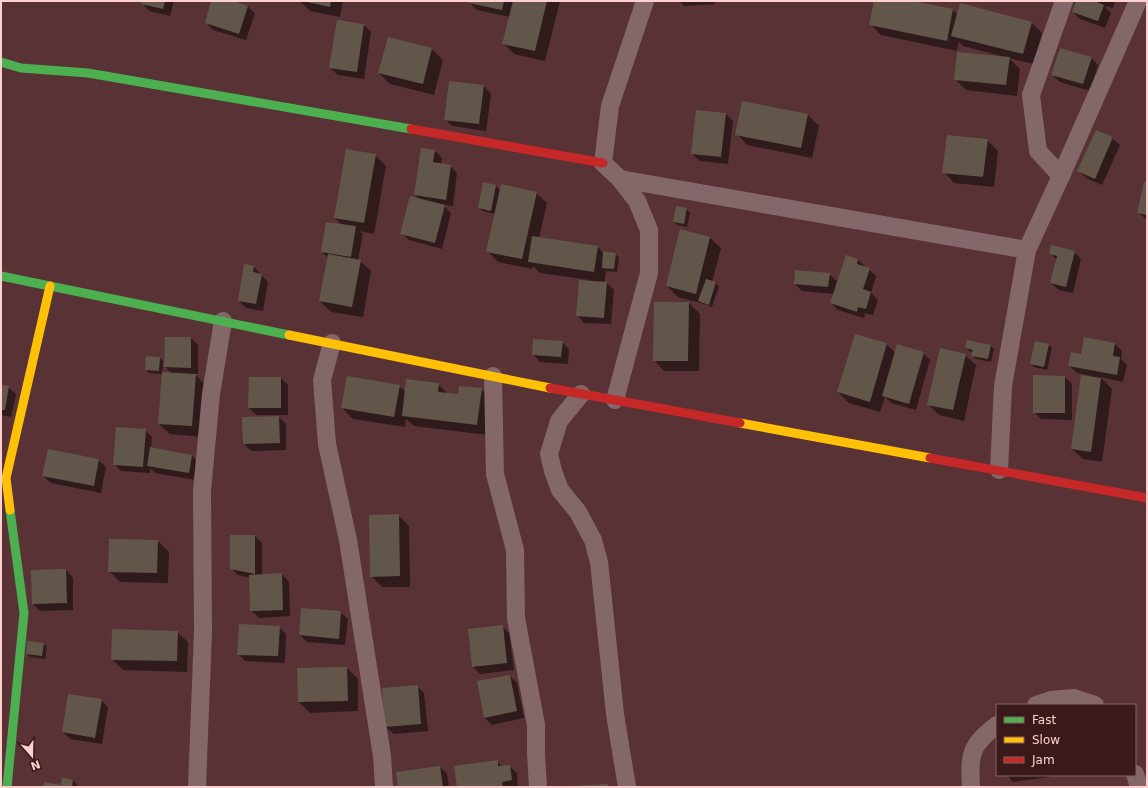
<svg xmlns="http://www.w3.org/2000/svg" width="1148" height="788" font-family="'DejaVu Sans',sans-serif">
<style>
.shadow{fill:#0007}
.building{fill:#62564a}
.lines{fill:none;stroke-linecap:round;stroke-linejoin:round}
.street{stroke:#846869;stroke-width:18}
.fast{stroke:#4caf50;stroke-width:9}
.slow{stroke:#ffc107;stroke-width:9}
.jam{stroke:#c62828;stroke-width:9}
</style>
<rect width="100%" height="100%" fill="#593235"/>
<g class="shadow">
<polygon points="143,1 174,1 170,16 149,11 142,3"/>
<polygon points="212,1 231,1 248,6 255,14 246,40 213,30 206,22"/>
<polygon points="300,1 343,1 340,17 310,11"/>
<polygon points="471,1 560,1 545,61 514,54 504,44 510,17 477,10 470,3"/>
<polygon points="679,1 715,1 715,4 684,6"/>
<polygon points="875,1 908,1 953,10 958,15 1031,22 1042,33 1034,64 1009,58 1020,69 1017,96 966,90 955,79 1001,57 1001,56 963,46 959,42 957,51 881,35 870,24"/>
<polygon points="1077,1 1115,1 1113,8 1104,6 1111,13 1105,28 1080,19 1073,12"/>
<polygon points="364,25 371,32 364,79 338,75 330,68"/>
<polygon points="388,39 432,49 443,60 434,95 390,84 379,73"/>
<polygon points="1091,58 1098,65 1090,91 1060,82 1052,75"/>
<polygon points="484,86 491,94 486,131 452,126 445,119"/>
<polygon points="743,102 808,115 819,126 812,158 747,145 737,134"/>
<polygon points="726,114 733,121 728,164 700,161 692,154"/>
<polygon points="1112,138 1120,145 1102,185 1086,178 1079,171"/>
<polygon points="987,140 998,151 994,187 954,183 944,172"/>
<polygon points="435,151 442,158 441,164 450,166 457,173 453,206 443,205 451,213 442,249 409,240 402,233 419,199 415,195"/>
<polygon points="375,155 386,166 374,234 359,231 363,234 358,260 360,261 371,271 363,317 331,312 320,301 328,258 322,252 342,225 335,218"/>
<polygon points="1147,183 1147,220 1138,212"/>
<polygon points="496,186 501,191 536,193 547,203 539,238 598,247 604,254 615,254 619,257 617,272 606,271 604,283 607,283 614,290 611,324 584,323 577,315 589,280 540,273 533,266 532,269 498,262 487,251 496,214 482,211 479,207"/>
<polygon points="687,209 690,213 687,227 677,225 674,222"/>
<polygon points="681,231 710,238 721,248 712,282 716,283 719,286 712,307 701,303 678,297 667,286"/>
<polygon points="1074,252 1081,259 1073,293 1059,290 1051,283 1057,260 1050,253"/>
<polygon points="858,260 876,276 871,293 878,300 873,315 865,313 864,318 838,310 831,303 834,294 802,291 795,284 796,271 829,274 837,281 836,286"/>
<polygon points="245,265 254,267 268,282 263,311 246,308 239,301"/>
<polygon points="689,303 700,314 699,371 664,371 654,360"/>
<polygon points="166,338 191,338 198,345 198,374 195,374 206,386 203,437 170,434 159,424 163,374 149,373 146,370 160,358 163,361 162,373 172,373 165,367"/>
<polygon points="1085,338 1115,344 1122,351 1121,359 1127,365 1123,382 1100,377 1112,389 1102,462 1083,459 1072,449 1092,376 1077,373 1070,366 1082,355"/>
<polygon points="562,342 569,349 568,364 540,362 533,354"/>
<polygon points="886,344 896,353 923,353 930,360 916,410 891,403 885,397 880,412 849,403 838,392"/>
<polygon points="1049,345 1052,348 1047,370 1034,367 1031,364"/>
<polygon points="991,346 994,349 991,362 976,359 972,356 973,352 969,351 966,348"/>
<polygon points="965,355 976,365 964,421 939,415 928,404"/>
<polygon points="1034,376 1065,377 1072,384 1072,420 1041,419 1034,412"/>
<polygon points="281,378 288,385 288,415 256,415 249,408"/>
<polygon points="438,384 448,394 459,395 481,389 492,400 488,435 414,426 406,419 405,427 353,419 342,408 399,386 406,392"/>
<polygon points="1,386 8,387 16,394 11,417 1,415"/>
<polygon points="279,417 286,424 286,450 251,451 244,444"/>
<polygon points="145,430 152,437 151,448 192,456 199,463 195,480 155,473 150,468 150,473 121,471 114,464"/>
<polygon points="98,460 106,467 101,493 51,483 43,476"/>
<polygon points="398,515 409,526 410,587 382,587 371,576"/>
<polygon points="255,536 262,543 262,575 282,574 289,582 290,616 259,618 251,610 251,578 238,575 231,568"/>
<polygon points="158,541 169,552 168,583 120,582 109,571"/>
<polygon points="66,570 73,578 73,610 40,611 33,604"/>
<polygon points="340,612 348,619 345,645 307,642 300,635"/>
<polygon points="502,626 509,633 514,670 480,674 473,667"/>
<polygon points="279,627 286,634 285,663 245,661 238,654"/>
<polygon points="177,632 188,642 187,672 123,670 112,659"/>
<polygon points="43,643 47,647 45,659 30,657 27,654"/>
<polygon points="347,668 358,679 358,711 310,713 299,702"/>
<polygon points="510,676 517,683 524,718 492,725 485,718"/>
<polygon points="417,686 424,693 428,731 394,734 386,727"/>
<polygon points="101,700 108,707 102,744 70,739 63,732"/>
<polygon points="497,761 503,767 509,766 517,773 518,787 458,787"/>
<polygon points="440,767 447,774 449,787 399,787"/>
<polygon points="1007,775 1062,775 1013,782"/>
<polygon points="73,780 79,787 44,787 62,786"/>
</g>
<g class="building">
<polygon points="142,1 165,1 163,9 141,4"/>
<polygon points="211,1 234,1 248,6 239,34 205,23"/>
<polygon points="303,1 331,1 330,7"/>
<polygon points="470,1 504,1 502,10 469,3"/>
<polygon points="513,1 547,1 535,51 502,44"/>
<polygon points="874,1 913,1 953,9 947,41 869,25"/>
<polygon points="1076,1 1094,1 1104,5 1098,21 1072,12"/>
<polygon points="960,3 1032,22 1023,54 951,36"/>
<polygon points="337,20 364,24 357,72 329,68"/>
<polygon points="388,37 432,48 423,84 378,73"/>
<polygon points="1060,48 1092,57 1083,84 1051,75"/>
<polygon points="957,52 1010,57 1006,85 954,80"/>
<polygon points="449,81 484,85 479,124 444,120"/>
<polygon points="742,101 808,114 801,148 735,135"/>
<polygon points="696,110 726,113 721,157 691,154"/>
<polygon points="1096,130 1113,137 1095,179 1077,171"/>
<polygon points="947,135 988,139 983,177 942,173"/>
<polygon points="421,148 435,150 433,162 451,165 446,200 414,195"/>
<polygon points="346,149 376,154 364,223 334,218"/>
<polygon points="483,182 496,185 491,211 478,208"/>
<polygon points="1144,182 1147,182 1147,215 1137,213"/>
<polygon points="501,184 537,192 522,259 486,252"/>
<polygon points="410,196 445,205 435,243 400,234"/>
<polygon points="676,206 687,208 684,224 673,222"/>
<polygon points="326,222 356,226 351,257 321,252"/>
<polygon points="680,229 710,237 696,294 666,286"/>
<polygon points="532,236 598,246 594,272 528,262"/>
<polygon points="1051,245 1075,251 1066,287 1050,283 1057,256 1049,254"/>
<polygon points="603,251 616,253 614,269 602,268"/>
<polygon points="328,254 361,260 352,307 319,301"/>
<polygon points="846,255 858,259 857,264 870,268 863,289 871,292 866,309 858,307 857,312 830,303"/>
<polygon points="244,264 254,266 253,272 262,274 256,304 238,301"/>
<polygon points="795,270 830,273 828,287 794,284"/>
<polygon points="706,279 716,282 709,305 698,301"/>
<polygon points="579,280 607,282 604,318 576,316"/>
<polygon points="654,302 689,302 688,361 653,361"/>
<polygon points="855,334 887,343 870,402 837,392"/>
<polygon points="165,337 191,337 191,368 164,367"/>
<polygon points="1084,337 1115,343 1113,356 1120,357 1117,375 1068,366 1071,352 1081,354"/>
<polygon points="533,339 563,341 561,357 532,355"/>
<polygon points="967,340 991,345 988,359 971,356 973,350 965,348"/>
<polygon points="1035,341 1049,344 1044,367 1030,364"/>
<polygon points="897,344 924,352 909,404 882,396"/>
<polygon points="940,348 966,354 953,410 927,405"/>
<polygon points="146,356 160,357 159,371 145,370"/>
<polygon points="162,372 196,374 192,426 158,424"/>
<polygon points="1033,375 1065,376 1065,413 1033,413"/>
<polygon points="1081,375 1101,378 1091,452 1071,449"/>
<polygon points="347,376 400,385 394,417 341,408"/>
<polygon points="249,377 281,377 281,408 248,408"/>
<polygon points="406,379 439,383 438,392 458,394 459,386 482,388 477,425 402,416"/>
<polygon points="1,385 9,386 5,410 1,410"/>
<polygon points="279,416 280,443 243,444 242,417"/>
<polygon points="116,427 146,429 143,467 113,465"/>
<polygon points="150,447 192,455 189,473 147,466"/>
<polygon points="48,449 99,459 94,486 42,476"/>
<polygon points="399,514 400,576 370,577 369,515"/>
<polygon points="230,535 255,535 255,574 230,569"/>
<polygon points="109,539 158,540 157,573 108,572"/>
<polygon points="66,569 67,603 32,604 31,570"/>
<polygon points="282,573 283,610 250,611 249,575"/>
<polygon points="301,608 341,611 339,639 299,635"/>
<polygon points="239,624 280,626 278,656 237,655"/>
<polygon points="503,625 507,663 472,667 468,629"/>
<polygon points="112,629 178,631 177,661 111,660"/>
<polygon points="27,641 44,643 42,656 26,654"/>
<polygon points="347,667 348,701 298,702 297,668"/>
<polygon points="510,675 517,711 484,718 477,681"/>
<polygon points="418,685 421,724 385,727 382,688"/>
<polygon points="68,694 102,699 95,738 62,732"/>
<polygon points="498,760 498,766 510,765 512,780 502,782 503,787 457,787 454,766"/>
<polygon points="440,766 443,787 398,787 396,772"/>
<polygon points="62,777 73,780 72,787 43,787 44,782 61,785"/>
<polygon points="608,784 608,787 574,787 574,786"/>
</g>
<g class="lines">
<g class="street">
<polyline points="1061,176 1038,151 1031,95 1064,1"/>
<polyline points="620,179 1027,250"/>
<polyline points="332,343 322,380 327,444 348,540 382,756 384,787"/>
<polyline points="493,376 495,474 515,550 516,618 536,725 536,754 538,787"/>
<polyline points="581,394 559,421 549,454 553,471 560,490 578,512 593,540 599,562 615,714 627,787"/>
<polyline points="615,400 649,273 649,230 637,201 620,179 603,163 610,106 645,1"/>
<polyline points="999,470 1003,386 1027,250 1061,176 1138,1"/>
<polyline points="1036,705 1051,700 1074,698 1095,705"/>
<polyline points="1135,774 1139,787"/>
<polyline points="197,787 203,631 202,491 211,394 223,321"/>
<path d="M 971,787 C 969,755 970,745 997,725"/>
</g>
<g class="fast">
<polyline points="1,62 21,68 88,73 411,129"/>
<polyline points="1,276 289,335"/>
<polyline points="7,787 24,613 10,510"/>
</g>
<g class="slow">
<polyline points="289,335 550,388"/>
<polyline points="740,423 930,458"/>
<polyline points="10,510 6,478 50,286"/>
</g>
<g class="jam">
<polyline points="411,129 603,163"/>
<polyline points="550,388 740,423"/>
<polyline points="930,458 1147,498"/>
</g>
</g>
<rect width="1148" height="788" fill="none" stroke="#fed0cf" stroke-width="4"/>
<rect x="996" y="704" width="140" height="72" fill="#3a191a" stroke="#886262"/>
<rect x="1004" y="717" width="20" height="6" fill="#4caf50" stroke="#886262"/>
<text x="1032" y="724" font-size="12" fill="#fed0cf">Fast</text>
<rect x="1004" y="737" width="20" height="6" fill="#ffc107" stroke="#886262"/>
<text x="1032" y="744" font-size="12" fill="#fed0cf">Slow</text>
<rect x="1004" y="757" width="20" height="6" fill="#c62828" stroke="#886262"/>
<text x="1032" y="764" font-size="12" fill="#fed0cf">Jam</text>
<g transform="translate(32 756) rotate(160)" stroke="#3a191a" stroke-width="3" paint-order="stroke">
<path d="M0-3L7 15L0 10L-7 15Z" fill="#fed0cf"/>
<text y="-6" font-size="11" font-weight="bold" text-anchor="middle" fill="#fed0cf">N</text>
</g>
</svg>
